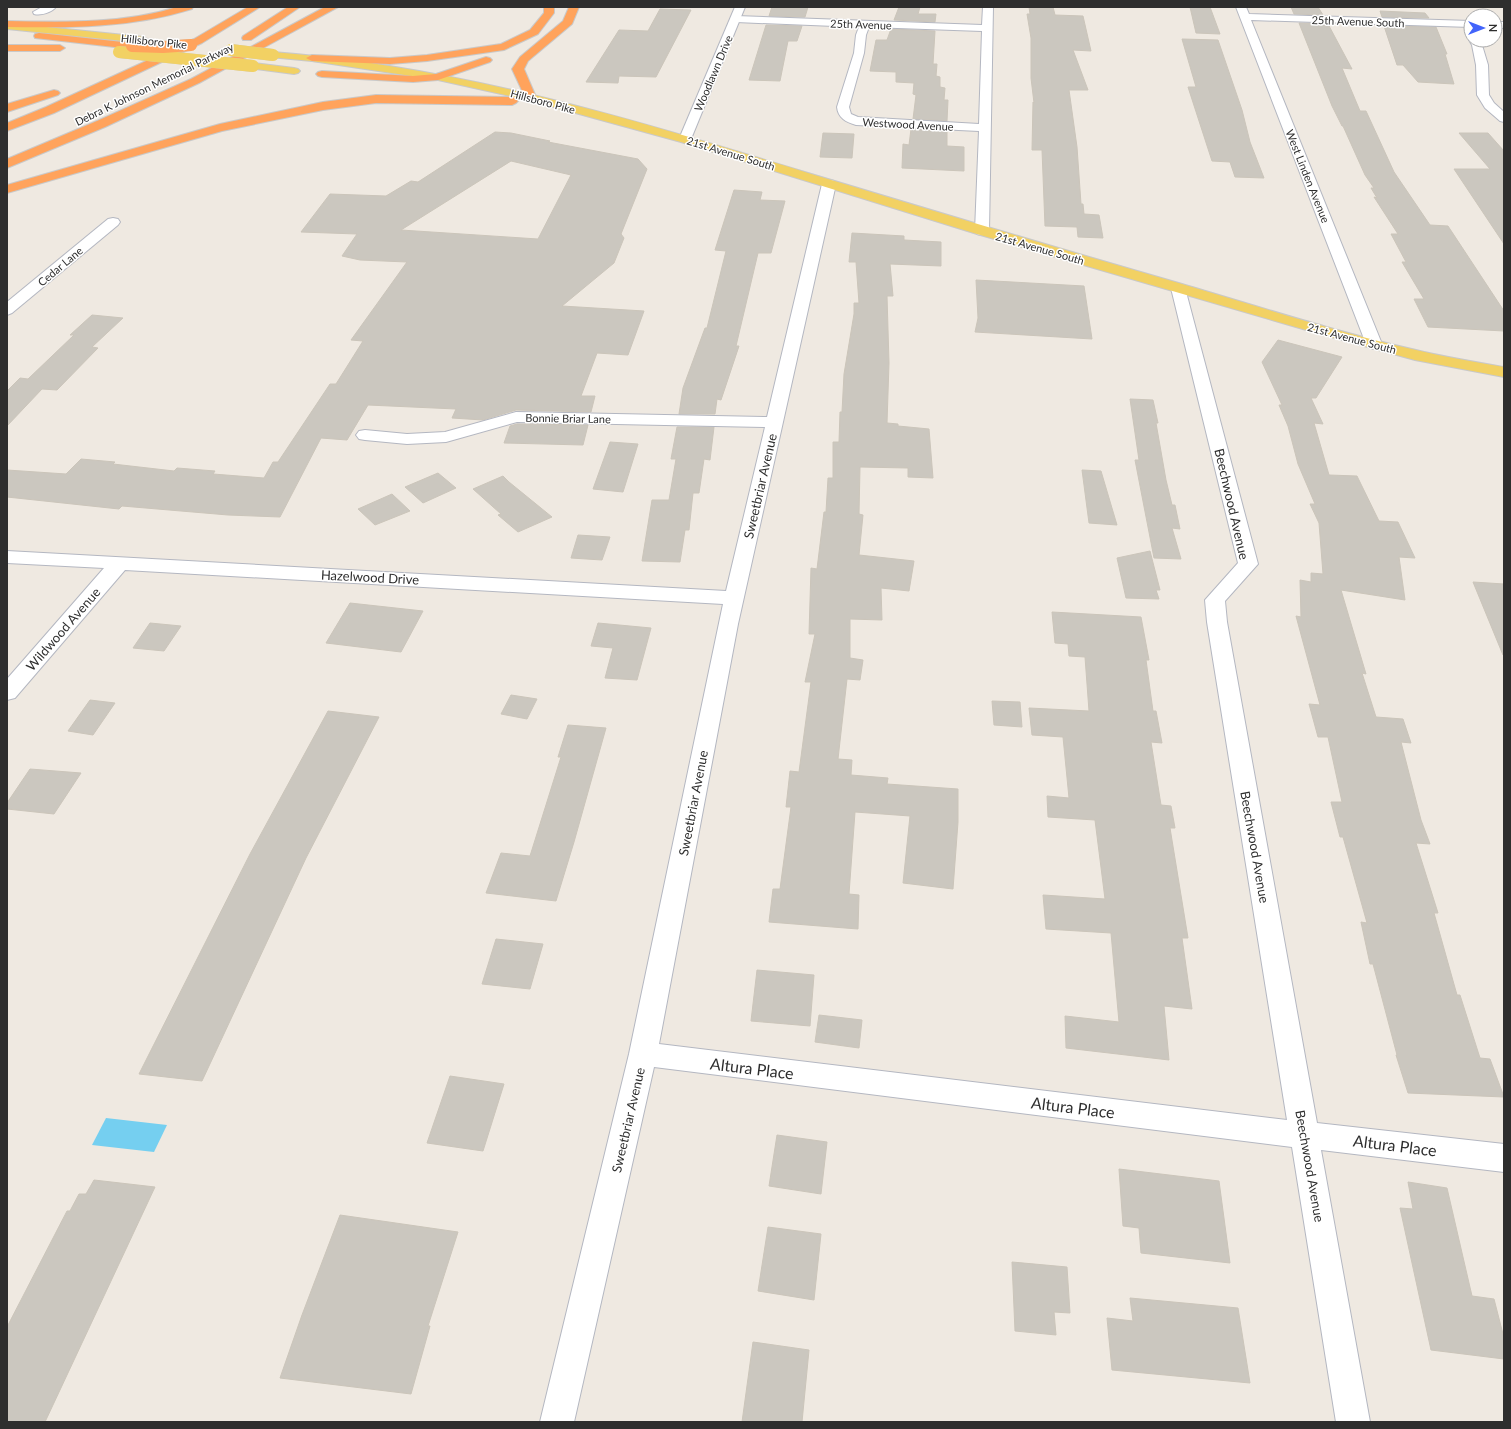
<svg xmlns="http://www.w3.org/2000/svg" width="1511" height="1429" font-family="Lato,sans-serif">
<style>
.water{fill:#75cff0}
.building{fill:#cbc7bf;stroke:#cbc5ba;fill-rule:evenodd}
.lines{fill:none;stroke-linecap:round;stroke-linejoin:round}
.minor-casing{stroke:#b4b7c1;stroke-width:2}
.secondary-casing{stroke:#b4b7c1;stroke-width:2}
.primary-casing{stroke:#c9c9c9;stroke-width:2}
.motorway-casing{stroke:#c9c9c9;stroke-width:2}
.minor{fill:#fff;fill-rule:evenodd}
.secondary{fill:#fff;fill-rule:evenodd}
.primary{fill:#f2d163;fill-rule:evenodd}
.motorway{fill:#ffa35c;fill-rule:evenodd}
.primary-bridge-casing{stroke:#c9c9c9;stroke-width:12;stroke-linecap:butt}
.motorway-bridge-casing{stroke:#c9c9c9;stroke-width:12;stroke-linecap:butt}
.primary-bridge{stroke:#f2d163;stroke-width:12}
.motorway-bridge{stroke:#ffa35c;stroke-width:12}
.labels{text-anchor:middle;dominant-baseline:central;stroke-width:3;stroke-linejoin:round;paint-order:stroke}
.far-street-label{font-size:11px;fill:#2e2e2e;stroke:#fff}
.street-label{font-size:13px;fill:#2e2e2e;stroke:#fff}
.near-street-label{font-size:16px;fill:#2e2e2e;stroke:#fff}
</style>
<rect width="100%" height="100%" fill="#efe9e1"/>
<polygon class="water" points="106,1118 167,1125 154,1152 92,1145"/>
<g class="building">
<polygon points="772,7 808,7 805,17 769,16"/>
<polygon points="899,7 920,7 918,14 936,14 935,22 894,20"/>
<polygon points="1029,7 1053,7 1055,15 1083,16 1091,51 1073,50 1088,90 1069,90 1077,147 1081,204 1083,204 1084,214 1099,215 1103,238 1078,237 1077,227 1045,226 1042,150 1032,150 1033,102 1034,103 1031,78 1031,38 1027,14 1030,14"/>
<polygon points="1190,7 1210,7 1220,34 1196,33"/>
<polygon points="1291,7 1318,7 1323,15 1294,14"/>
<polygon points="660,9 691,10 656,77 619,76 618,83 586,82 619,30 648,31"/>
<polygon points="1380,11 1425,13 1429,18 1382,17"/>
<polygon points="1299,23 1328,24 1352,69 1342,68 1360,111 1366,111 1394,172 1430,225 1448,226 1504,311 1504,331 1428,327 1414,299 1424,299 1402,262 1406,262 1391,234 1398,234 1374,197 1377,198 1371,188 1374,188 1365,175 1343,126 1342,126 1332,106"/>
<polygon points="766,25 802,26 797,41 788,41 780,81 749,80"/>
<polygon points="1384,26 1436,27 1447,54 1445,54 1454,84 1418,82 1403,65 1397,65"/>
<polygon points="891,29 935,31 933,64 937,64 936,76 940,77 940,87 945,88 944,100 948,100 947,121 913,119 916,95 913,94 914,83 896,82 896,72 870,71 876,40 887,40"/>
<polygon points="1182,39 1218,40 1242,110 1250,142 1264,178 1235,177 1230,162 1212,161 1188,87 1196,87"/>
<polygon points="911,129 947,131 947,146 964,147 964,171 902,168 903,144 909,145"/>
<path d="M 495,132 L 511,133 L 550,141 L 548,142 L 638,159 L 647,169 L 621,234 L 624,238 L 614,263 L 562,306 L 644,311 L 628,355 L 597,353 L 581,396 L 595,396 L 591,412 L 516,410 L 483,420 L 452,418 L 456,409 L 368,405 L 347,440 L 321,438 L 280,517 L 228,515 L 122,506 L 119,509 L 7,497 L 7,470 L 66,474 L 81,459 L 115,462 L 113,464 L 174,471 L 177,468 L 215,471 L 213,474 L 264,478 L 273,462 L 278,462 L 330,384 L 336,384 L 363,341 L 351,340 L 407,262 L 360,260 L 342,256 L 357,234 L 301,232 L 330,194 L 386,196 L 411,181 L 418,182 ZM 511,161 L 571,175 L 538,239 L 401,230 Z"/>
<polygon points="823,133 854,134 852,158 820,157"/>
<polygon points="1459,133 1488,133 1504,151 1504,244 1454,169 1490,169"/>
<polygon points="734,190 762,192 760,200 785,201 771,253 758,253 736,346 739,346 721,400 717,399 715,414 679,414 683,388 705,328 707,328 726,251 715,250"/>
<polygon points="852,233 904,236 904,240 941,242 941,266 890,264 893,296 887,296 889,363 887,423 898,424 898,426 929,429 933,478 908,477 908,468 860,467 859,514 863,515 859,555 914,561 909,591 881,588 882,620 850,619 850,658 863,660 860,680 847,679 838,759 852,760 851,775 888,778 887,784 958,789 958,822 953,889 903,883 910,816 855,812 849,894 859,895 858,929 769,922 773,889 780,889 791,807 786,807 790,771 799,772 811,682 805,682 815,634 809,634 811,568 817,569 824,512 826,512 828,478 833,478 833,442 839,442 840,412 842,412 844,374 854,314 854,303 859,303 856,262 849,262"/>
<polygon points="976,280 1084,286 1092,339 975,332 978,318"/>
<polygon points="92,315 123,318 92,347 98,348 57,390 42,389 7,426 7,391 20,378 28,379 74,335 70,335"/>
<polygon points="1278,340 1342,357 1316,398 1311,398 1323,424 1314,423 1329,475 1357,476 1379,521 1398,522 1415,558 1399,557 1405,600 1341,590 1366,674 1362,673 1376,717 1403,719 1411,743 1401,742 1421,820 1430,844 1416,843 1438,913 1434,913 1457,995 1460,995 1480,1058 1490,1059 1504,1097 1408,1093 1396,1055 1397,1055 1373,964 1370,964 1361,922 1367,923 1343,837 1340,837 1331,802 1342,802 1328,737 1318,737 1309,704 1320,705 1296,616 1301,617 1300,580 1311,582 1311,573 1323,574 1319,523 1310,504 1315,504 1298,464 1288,426 1279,405 1282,405 1262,362"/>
<polygon points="1130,399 1153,400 1158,423 1156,423 1166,480 1172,505 1175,505 1180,529 1172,528 1181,559 1154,558 1135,460 1139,460"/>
<polygon points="517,424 588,425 583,445 504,443 510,426"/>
<polygon points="677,427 714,427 710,460 704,459 699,493 693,493 689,530 685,530 680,562 642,561 652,500 669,500 676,459 671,459"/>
<polygon points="610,442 638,444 623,492 593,489"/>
<polygon points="1082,470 1101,471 1117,525 1089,523"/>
<polygon points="438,473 456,488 423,503 405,487"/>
<polygon points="503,476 509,482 552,517 518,532 498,515 501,514 473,489"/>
<polygon points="392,494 410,511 375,525 358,509"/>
<polygon points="578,535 610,537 602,560 571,558"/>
<polygon points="1150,551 1160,590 1156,590 1159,599 1126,598 1117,558"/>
<polygon points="1473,582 1504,584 1504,655 1503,655"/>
<polygon points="350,603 423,611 401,652 326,643"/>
<polygon points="1052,612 1141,617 1149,660 1146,660 1153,711 1156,711 1162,743 1151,742 1161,805 1171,806 1175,828 1170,828 1188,938 1182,938 1192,1009 1164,1006 1169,1060 1066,1048 1065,1016 1119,1022 1111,933 1046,929 1043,895 1105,899 1095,820 1048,817 1047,796 1069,798 1063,737 1032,735 1029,708 1089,711 1085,657 1069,656 1068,644 1055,643"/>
<polygon points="150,623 181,626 164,651 133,648"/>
<polygon points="598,623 651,628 637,680 605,678 613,648 591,646"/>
<polygon points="511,695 537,699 527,719 501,714"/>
<polygon points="90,700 115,703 93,735 68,731"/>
<polygon points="992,701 1020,702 1022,727 994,725"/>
<polygon points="328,711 379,717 306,858 202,1081 139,1074 250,854"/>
<polygon points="568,725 606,728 574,842 556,901 486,893 501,853 530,856 561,757 558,757"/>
<polygon points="30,769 81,773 54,814 7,809 7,803"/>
<polygon points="496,939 543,944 530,989 482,984"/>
<polygon points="757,970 814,975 810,1026 751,1021"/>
<polygon points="819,1015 862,1020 859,1048 815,1042"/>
<polygon points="450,1076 504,1084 483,1151 427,1143"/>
<polygon points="777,1135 827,1142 821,1194 769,1186"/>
<polygon points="1119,1169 1219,1181 1230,1263 1141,1253 1139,1228 1123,1226"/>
<polygon points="94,1180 155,1187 45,1422 7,1422 7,1327 67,1211 70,1211 79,1194 86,1194"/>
<polygon points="1408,1182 1447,1188 1472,1296 1494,1299 1504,1338 1504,1359 1431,1350 1400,1208 1413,1209"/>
<polygon points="340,1215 458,1232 428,1326 430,1326 411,1394 280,1378 302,1315"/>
<polygon points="768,1227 821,1234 814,1300 758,1291"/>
<polygon points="1012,1262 1067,1267 1070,1313 1054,1312 1056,1335 1015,1331"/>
<polygon points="1130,1298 1238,1308 1250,1383 1112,1370 1107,1318 1133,1321"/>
<polygon points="753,1342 809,1350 802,1422 742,1422"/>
</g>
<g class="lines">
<g class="minor-casing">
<g id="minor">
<path d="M 42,7 L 56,7 C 52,12 41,16 34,14 L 33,12 Z"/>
<path d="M 983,7 L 993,7 L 989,231 L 987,234 L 982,235 L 977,234 L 975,231 L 979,131 L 856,125 C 846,122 838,118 837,107 L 854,53 L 856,35 L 859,27 L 736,22 L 731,19 L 736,16 L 982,25 ZM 869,27 L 982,31 L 979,124 L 858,117 L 851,114 L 849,107 L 864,53 L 866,35 Z"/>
<polygon points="1236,7 1246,7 1249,14 1471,21 1471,27 1251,20 1382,344 1380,347 1374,349 1368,347 1366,344"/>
<rect x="1495" y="22" width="9" height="6"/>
<polygon points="1471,38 1471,40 1479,40 1482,45 1488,65 1489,95 1494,103 1504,112 1504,122 1500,121 1485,108 1477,95 1476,65 1472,45 1469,40"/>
<polygon points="829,180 834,181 836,184 738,624 659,1044 1287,1120 1207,622 1205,600 1238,563 1171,288 1173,285 1178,284 1183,285 1185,288 1258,564 1225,601 1227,622 1317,1123 1504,1144 1504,1172 1321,1150 1370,1422 1336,1422 1292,1147 654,1067 574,1422 540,1422 629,1054 723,604 125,570 15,698 7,700 7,679 104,568 7,563 7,551 726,591 765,427 517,422 446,442 407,444 365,440 359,439 356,435 359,431 365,430 407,434 445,432 516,412 767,417 822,184 824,181"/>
<polygon points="113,218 118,219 120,222 118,225 12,313 7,315 7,302 108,219"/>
</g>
</g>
<g class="secondary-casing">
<polygon id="secondary" points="735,7 745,7 691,139 689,142 681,142 679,139"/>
</g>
<g class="primary-casing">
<g id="primary">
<polygon points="7,23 144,37 149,40 144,43 7,29"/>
<path d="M 273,52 C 456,66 633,119 808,173 C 933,211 1057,248 1182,284 C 1260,307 1337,332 1416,350 C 1445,357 1475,362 1504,367 L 1504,377 L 1415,360 L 1313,332 L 977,234 L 681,142 L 528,100 L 438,80 L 312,61 L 269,57 L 267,55 Z"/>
<polygon points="253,63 294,68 298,69 300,71 298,73 294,74 249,68 247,66 249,64"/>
</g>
</g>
<g class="motorway-casing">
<g id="motorway">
<path d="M 177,7 L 193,7 L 192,9 C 131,28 70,28 7,27 L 7,21 C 64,22 123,24 177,7 Z"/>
<polygon points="248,7 260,7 202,43 54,113 7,131 7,123 46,107 194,39"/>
<polygon points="288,7 300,7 251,40 243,40 242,38 243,36"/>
<polygon points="325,7 338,7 199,83 105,127 7,168 7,159 97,121 191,79"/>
<polygon points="544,7 554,7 554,13 538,34 504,50 427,61 390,64 312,61 306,58 312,55 390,58 427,55 501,44 530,30 544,13"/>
<polygon points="569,7 579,7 572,24 528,61 524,69 536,97 534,99 526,99 512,69 520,57 563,21"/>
<polygon points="39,33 132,43 137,46 132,49 35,38 34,36 35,34"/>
<polygon points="7,45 60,45 65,48 60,51 7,51"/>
<polygon points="486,57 490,58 492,60 490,62 438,80 413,82 322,77 318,76 316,74 318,72 322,71 413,76 436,74"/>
<polygon points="54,90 58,91 60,93 58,95 7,112 7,104"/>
<polygon points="376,95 512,97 516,99 518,101 516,103 512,105 376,103 323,110 222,131 7,193 7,185 220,124 323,102"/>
</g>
</g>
<use href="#minor" class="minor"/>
<use href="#secondary" class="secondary"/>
<use href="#primary" class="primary"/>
<use href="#motorway" class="motorway"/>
<g class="primary-bridge-casing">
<g id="primary-bridge">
<polyline points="231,50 273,55"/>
<polyline points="119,52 253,66"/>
</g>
</g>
<g class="motorway-bridge-casing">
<polyline id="motorway-bridge" points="132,46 163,47 191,45"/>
</g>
<use href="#primary-bridge" class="primary-bridge"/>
<use href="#motorway-bridge" class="motorway-bridge"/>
</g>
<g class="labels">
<g class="far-street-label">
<text transform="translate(1358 21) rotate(2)">25th Avenue South</text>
<text transform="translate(861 24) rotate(2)">25th Avenue</text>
<text transform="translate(154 41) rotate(6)">Hillsboro Pike</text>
<text transform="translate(713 73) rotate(-67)">Woodlawn Drive</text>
<text transform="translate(154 84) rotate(-26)">Debra K Johnson Memorial Parkway</text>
<text transform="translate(543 101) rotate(15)">Hillsboro Pike</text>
<text transform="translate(908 124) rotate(3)">Westwood Avenue</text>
<text transform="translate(731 153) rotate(17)">21st Avenue South</text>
<text transform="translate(1308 176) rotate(68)">West Linden Avenue</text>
<text transform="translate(1040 248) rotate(16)">21st Avenue South</text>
<text transform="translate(60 266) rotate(-40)">Cedar Lane</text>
<text transform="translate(1352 338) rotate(15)">21st Avenue South</text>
<text transform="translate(568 418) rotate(1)">Bonnie Briar Lane</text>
</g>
<g class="street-label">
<text transform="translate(760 486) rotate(-77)">Sweetbriar Avenue</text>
<text transform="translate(1232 504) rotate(77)">Beechwood Avenue</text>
<text transform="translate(370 577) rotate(3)">Hazelwood Drive</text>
<text transform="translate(63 629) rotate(-49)">Wildwood Avenue</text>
<text transform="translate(693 803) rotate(-79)">Sweetbriar Avenue</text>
<text transform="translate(1255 847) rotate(80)">Beechwood Avenue</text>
<text transform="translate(628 1120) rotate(-77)">Sweetbriar Avenue</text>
<text transform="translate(1310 1166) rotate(80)">Beechwood Avenue</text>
</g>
<g class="near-street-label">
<text transform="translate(752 1068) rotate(7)">Altura Place</text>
<text transform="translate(1073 1107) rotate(7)">Altura Place</text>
<text transform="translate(1395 1145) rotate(7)">Altura Place</text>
</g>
</g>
<rect width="1511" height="1429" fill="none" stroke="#2e2e2e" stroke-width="16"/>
<g transform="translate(1483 28) rotate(90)"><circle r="19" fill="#ffffff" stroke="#ababab"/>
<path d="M0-3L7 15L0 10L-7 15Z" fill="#4264fb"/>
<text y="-6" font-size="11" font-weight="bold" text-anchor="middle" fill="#2e2e2e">N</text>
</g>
</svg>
